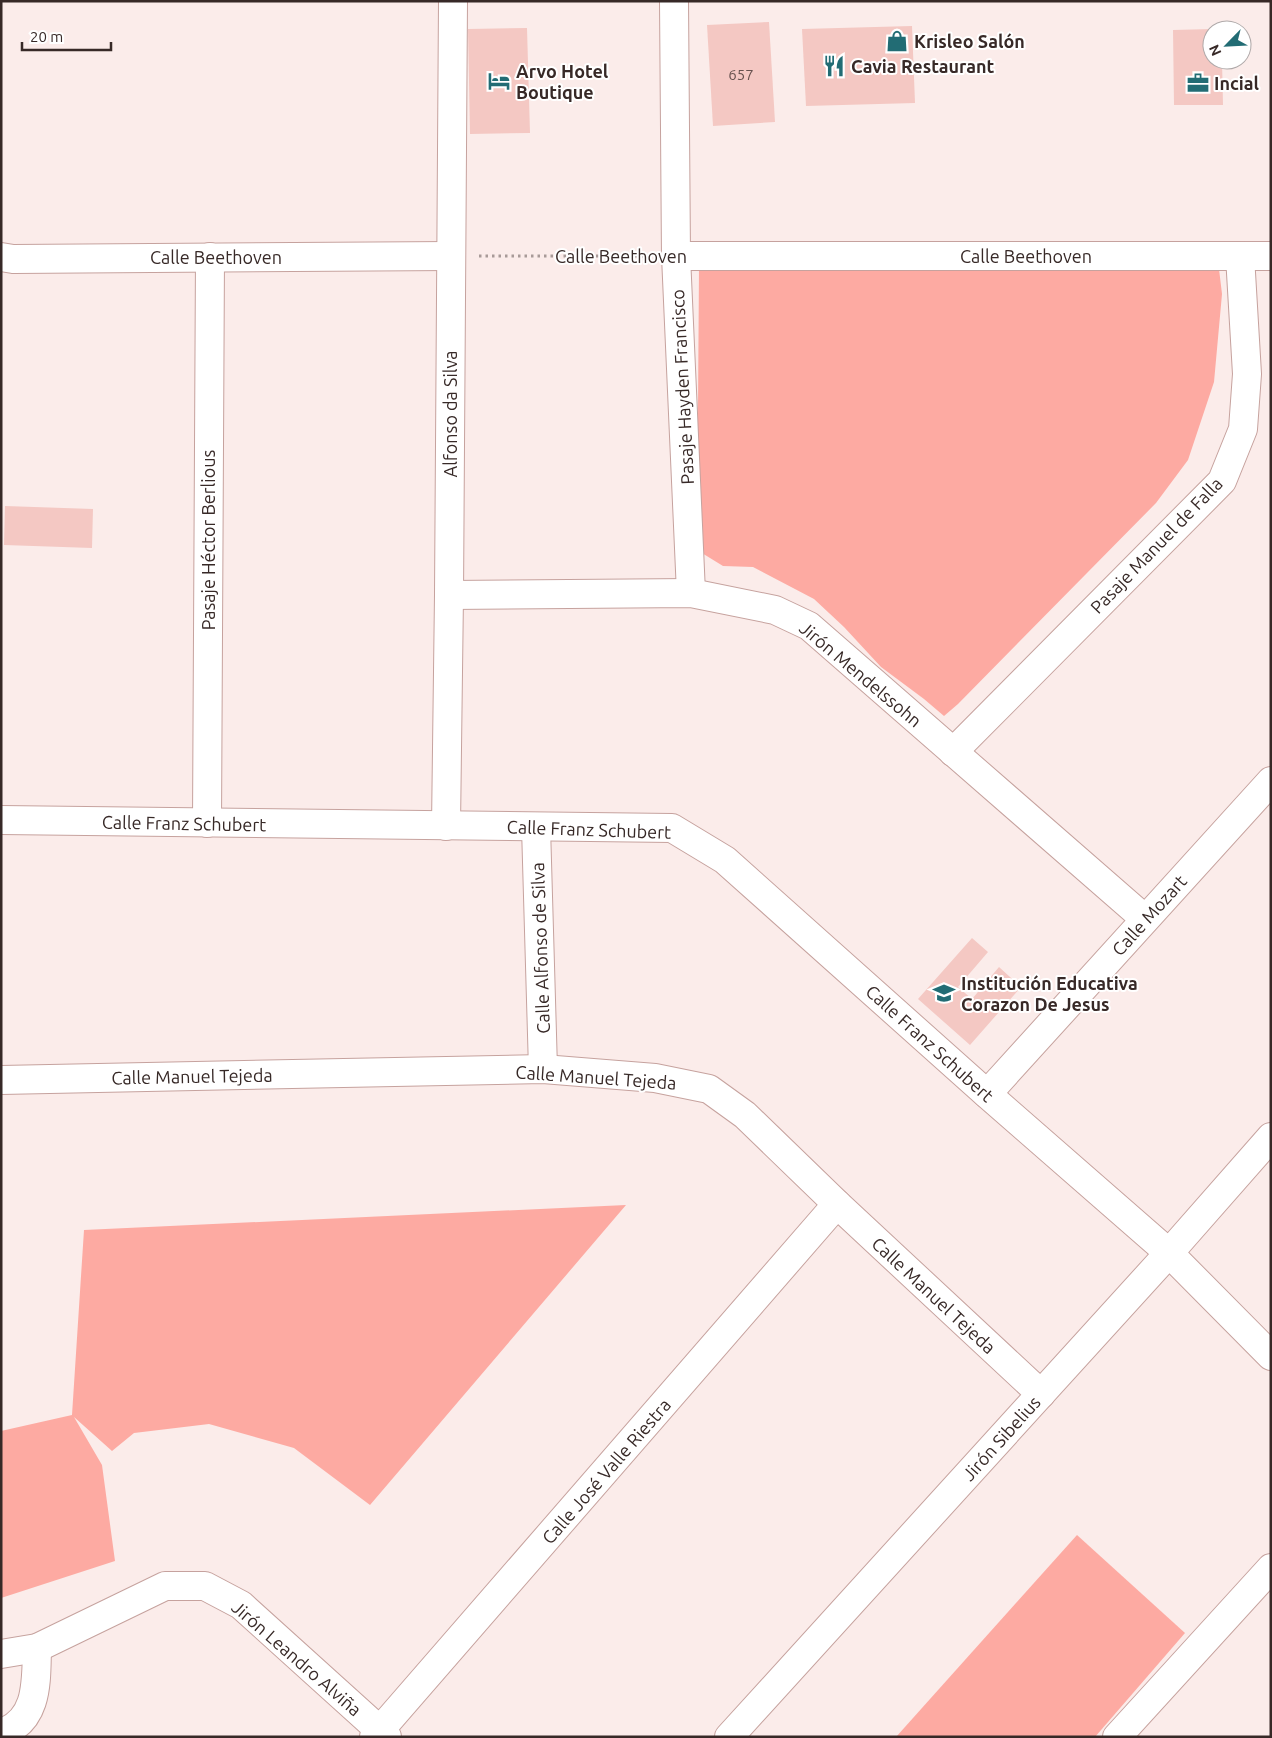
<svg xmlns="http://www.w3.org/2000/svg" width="1272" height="1738" font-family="Ubuntu,sans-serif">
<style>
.green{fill:#fdaaa2}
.building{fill:#f4c8c3}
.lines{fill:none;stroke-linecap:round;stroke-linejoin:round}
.minor-casing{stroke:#c6a29e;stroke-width:30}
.path{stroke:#a89a98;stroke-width:3;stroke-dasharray:2.5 4;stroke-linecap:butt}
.minor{stroke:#fff;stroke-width:28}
.labels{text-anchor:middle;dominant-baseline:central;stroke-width:4;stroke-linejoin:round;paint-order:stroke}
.number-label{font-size:15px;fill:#66514e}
.poi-label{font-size:18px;font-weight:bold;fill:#372927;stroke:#fff;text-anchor:start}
.street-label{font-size:18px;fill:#372927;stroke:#fff}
</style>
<rect width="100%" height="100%" fill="#fbecea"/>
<g class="green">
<polygon points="699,267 1219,269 1222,294 1214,382 1188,460 1156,503 958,704 944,716 924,699 881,667 844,627 814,599 753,567 723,566 697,550"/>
<polygon points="626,1205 370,1505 294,1448 209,1424 134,1433 112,1451 74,1417 102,1465 115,1561 1,1598 1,1431 72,1415 84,1230"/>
<polygon points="1077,1535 1185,1633 1095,1737 896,1737"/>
</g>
<g class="building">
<polygon points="769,22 775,122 713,126 707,25"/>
<polygon points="912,26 915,103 806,106 802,29"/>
<polygon points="527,28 530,133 470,134 468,29"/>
<polygon points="1212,29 1212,60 1222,60 1223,105 1174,105 1173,30"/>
<polygon points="5,506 93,509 92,548 4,545"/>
<polygon points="972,938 988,952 958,987 972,999 999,967 1021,987 970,1045 918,999"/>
</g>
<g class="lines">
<g class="minor-casing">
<g id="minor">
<polyline points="674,1 676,256 691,593"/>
<polyline points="676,256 1271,256"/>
<polyline points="1,257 13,259 451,256"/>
<polyline points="449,595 691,593 775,610 809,626 1145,919"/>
<polyline points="953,752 1222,481 1243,429 1247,374 1240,256"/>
<polyline points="1,820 672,828 725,860 987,1094 1169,1253 1271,1356"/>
<polyline points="207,823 210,257"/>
<polyline points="446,826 449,595 453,1"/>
<polyline points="536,827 543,1069"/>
<polyline points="1,1080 543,1069 655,1078 709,1089 745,1115 837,1204 1041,1394"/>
<polyline points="987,1094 1271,781"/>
<polyline points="1,1654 37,1648 165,1586 205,1586 241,1605 387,1737"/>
<path d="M 1,1733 C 39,1721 36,1680 37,1648"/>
<polyline points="374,1737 837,1204"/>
<polyline points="729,1737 1169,1253 1271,1137"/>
<polyline points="1117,1737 1271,1568"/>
</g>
</g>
<polyline class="path" points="479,256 648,256"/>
<use href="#minor" class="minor"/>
</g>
<defs>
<g id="shop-bare" transform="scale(1.725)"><path d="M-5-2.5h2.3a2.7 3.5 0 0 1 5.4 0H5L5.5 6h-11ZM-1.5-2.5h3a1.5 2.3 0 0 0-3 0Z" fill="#226c74" stroke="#fff" stroke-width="2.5" paint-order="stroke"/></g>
<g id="restaurant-bare" transform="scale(1.725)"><path d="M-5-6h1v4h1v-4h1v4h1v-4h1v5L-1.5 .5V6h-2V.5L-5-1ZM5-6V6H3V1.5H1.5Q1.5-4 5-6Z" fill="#226c74" stroke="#fff" stroke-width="2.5" paint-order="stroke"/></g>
<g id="hotel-bare" transform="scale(1.725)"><path d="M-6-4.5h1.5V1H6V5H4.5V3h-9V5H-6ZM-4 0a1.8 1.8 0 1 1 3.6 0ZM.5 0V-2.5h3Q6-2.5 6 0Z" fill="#226c74" stroke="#fff" stroke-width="2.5" paint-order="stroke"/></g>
<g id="office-bare" transform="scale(1.725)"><path d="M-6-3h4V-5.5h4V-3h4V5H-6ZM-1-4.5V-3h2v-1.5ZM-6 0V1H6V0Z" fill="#226c74" stroke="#fff" stroke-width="2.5" paint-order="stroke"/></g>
<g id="school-bare" transform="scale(1.725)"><path d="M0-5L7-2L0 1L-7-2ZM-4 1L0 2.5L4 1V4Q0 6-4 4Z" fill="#226c74" stroke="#fff" stroke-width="2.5" paint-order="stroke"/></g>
</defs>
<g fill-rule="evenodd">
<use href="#shop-bare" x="897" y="41"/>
<use href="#restaurant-bare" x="834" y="66"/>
<use href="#hotel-bare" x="499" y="81"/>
<use href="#office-bare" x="1198" y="83"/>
<use href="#school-bare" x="944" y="993"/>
</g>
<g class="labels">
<g class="number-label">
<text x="741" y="74">657</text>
</g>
<g class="poi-label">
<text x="914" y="41">Krisleo Salón</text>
<text x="851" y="66">Cavia Restaurant</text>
<text x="516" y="71">Arvo Hotel<tspan x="516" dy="21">Boutique</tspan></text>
<text x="1214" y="83">Incial</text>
<text x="961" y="983">Institución Educativa<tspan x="961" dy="21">Corazon De Jesus</tspan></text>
</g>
<g class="street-label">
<text x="621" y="256">Calle Beethoven</text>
<text x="1026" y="256">Calle Beethoven</text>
<text x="216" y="257">Calle Beethoven</text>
<text transform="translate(682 387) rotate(-93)">Pasaje Hayden Francisco</text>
<text transform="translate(450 414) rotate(-90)">Alfonso da Silva</text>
<text transform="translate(208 540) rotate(-90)">Pasaje Héctor Berlious</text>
<text transform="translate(1156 545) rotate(-46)">Pasaje Manuel de Falla</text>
<text transform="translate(861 674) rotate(40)">Jirón Mendelssohn</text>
<text transform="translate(184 823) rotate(1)">Calle Franz Schubert</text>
<text transform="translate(589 829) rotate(2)">Calle Franz Schubert</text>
<text transform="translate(1149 915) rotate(-48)">Calle Mozart</text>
<text transform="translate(540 948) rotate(-92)">Calle Alfonso de Silva</text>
<text transform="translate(930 1043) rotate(42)">Calle Franz Schubert</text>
<text transform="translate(192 1076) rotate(-1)">Calle Manuel Tejeda</text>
<text transform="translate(596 1077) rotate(4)">Calle Manuel Tejeda</text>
<text transform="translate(934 1295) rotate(43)">Calle Manuel Tejeda</text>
<text transform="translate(1001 1438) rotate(-48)">Jirón Sibelius</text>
<text transform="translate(606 1471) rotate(-49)">Calle José Valle Riestra</text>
<text transform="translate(297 1658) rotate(41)">Jirón Leandro Alviña</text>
</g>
</g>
<rect width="1272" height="1738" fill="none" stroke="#372927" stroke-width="5"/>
<g transform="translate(1227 45) rotate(246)"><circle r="24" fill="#ffffff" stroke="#afa9a9"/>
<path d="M0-4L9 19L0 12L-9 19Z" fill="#226c74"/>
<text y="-8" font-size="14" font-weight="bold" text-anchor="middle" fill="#372927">N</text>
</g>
<path d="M22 42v8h89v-8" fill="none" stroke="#372927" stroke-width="2.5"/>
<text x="30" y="42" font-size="15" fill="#372927" stroke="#ffffff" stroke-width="4" paint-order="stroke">20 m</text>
</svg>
